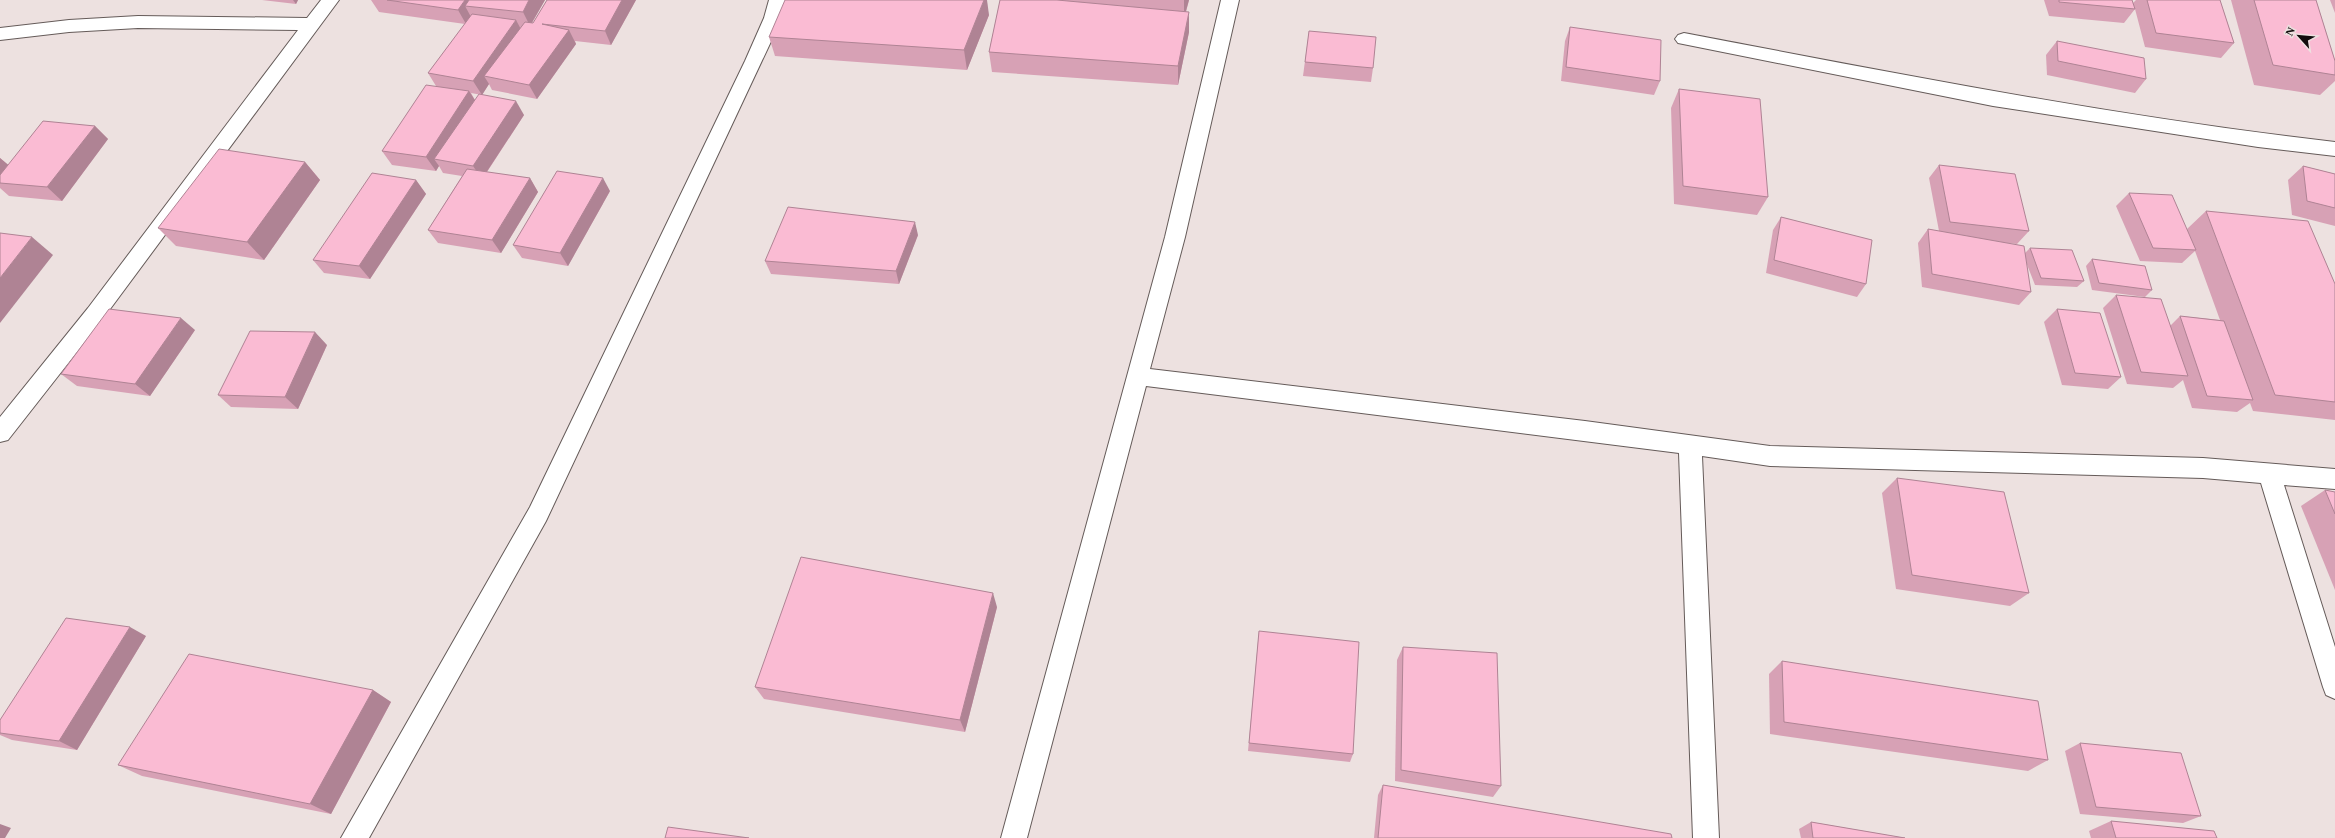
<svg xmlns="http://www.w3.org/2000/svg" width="2335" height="838" font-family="Georgia,serif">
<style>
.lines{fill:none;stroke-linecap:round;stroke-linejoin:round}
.street-casing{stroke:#655b59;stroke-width:2}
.street{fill:#fff;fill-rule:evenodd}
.wall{fill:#d7a1b5}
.shaded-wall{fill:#af8394}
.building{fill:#fabbd3;stroke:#af8394}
</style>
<rect width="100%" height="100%" fill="#ede1e0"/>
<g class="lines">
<g class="street-casing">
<g id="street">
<polygon points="321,0 339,0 102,320 8,440 0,442 0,417 88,308 298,30 138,28 69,32 0,40 0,28 69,20 138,16 307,18"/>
<polygon points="769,0 787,0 782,18 546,521 369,838 341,838 530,507 745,61 764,18"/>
<polygon points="1221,0 1239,0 1185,237 1150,369 1585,421 1770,446 2203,458 2335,469 2335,489 2284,485 2335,647 2335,699 2326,695 2323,687 2261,483 2203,478 1770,466 1702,456 1719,838 1693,838 1679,453 1146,386 1027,838 1001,838 1165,237"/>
<path d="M 1684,33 C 1900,74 2116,117 2335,142 L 2335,156 L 2258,147 L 1993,106 L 1678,43 L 1675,39 L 1678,35 Z"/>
</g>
</g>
<use href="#street" class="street"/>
</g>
<g class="wall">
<polygon points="262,0 298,0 296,4"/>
<polygon points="371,0 545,0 532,23 533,23 547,0 636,0 611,45 575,41 576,44 537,99 492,90 489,84 482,95 471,93 475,100 524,115 487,172 530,178 538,192 501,253 438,243 428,230 462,176 443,173 439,166 436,171 392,165 382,151 436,86 428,73 465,24 379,12"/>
<polygon points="1000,0 1189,0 1186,12 1189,32 1178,85 992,72 989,52"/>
<polygon points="2044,0 2132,0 2133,3 2136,0 2220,0 2234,43 2221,58 2145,47 2135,9 2124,23 2049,16"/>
<polygon points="2231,0 2316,0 2335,61 2335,81 2320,95 2254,85"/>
<polygon points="2330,0 2335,0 2335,13"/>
<polygon points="989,15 967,70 775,56 769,37"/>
<polygon points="1570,27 1660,81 1654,95 1561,81 1565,41"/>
<polygon points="1309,31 1373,68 1371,82 1303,76"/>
<polygon points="2057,41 2146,79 2135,93 2047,75 2046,55"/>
<polygon points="1679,89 1768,197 1757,215 1674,204 1671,108"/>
<polygon points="95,126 108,139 62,201 9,196 0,188 0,158 8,165"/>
<polygon points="305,162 320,180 264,260 176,246 158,228"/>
<polygon points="1939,165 2029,231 2017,244 2006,243 2025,253 2030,248 2084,281 2077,287 2035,285 2026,262 2031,292 2019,305 1922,287 1918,243 1928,229 1939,231 1929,178"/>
<polygon points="2303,166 2335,174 2335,226 2292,215 2288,180"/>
<polygon points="416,180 426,194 370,279 324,273 313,260"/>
<polygon points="610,191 568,266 522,258 513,245"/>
<polygon points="2129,193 2190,237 2187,229 2206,211 2335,284 2335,420 2253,411 2250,403 2237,412 2192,408 2183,380 2173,388 2127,384 2103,308 2116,295 2170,326 2180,316 2220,320 2195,251 2182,263 2140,261 2116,206"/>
<polygon points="1781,217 1866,284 1857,297 1766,273 1773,230"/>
<polygon points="918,235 899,284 771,274 765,261"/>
<polygon points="2092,259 2152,290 2145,297 2092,290 2086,266"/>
<polygon points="2057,309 2121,377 2108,389 2062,385 2044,322"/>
<polygon points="195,330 150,396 77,386 61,374"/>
<polygon points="327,345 298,409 231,407 218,395"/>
<polygon points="1897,478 2029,593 2010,606 1896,589 1882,493"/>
<polygon points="2325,490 2335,492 2335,590 2301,506"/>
<polygon points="997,607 965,732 764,699 755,687"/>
<polygon points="1259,631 1353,754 1350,762 1248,751 1258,641"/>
<polygon points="146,636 77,750 12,740 0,735 0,720"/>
<polygon points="1403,647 1501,786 1493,797 1395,781 1397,660"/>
<polygon points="1782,661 2048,760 2028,771 1770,734 1769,674"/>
<polygon points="373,690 391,702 331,814 142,776 118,765"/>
<polygon points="2080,743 2201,816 2183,823 2080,814 2065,751"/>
<polygon points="1383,785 1672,838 1374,838 1378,795"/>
<polygon points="2111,821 2217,838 2091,838 2089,831"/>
<polygon points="1811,822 1905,838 1801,838 1799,829"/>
</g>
<g class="shaded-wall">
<polygon points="293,0 298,0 296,4"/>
<polygon points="465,0 483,0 465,6 471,17 466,24 458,10"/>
<polygon points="529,0 545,0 530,26 523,12"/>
<polygon points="622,0 636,0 611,45 605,31"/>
<polygon points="984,0 987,0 989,15 967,70 964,50"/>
<polygon points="1184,0 1189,0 1184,18"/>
<polygon points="1189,12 1189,32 1178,85 1178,66"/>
<polygon points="516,20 524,35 484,76 489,84 482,95 473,81"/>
<polygon points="569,30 576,44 537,99 529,85"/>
<polygon points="469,91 478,105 434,159 439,166 436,171 426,157"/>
<polygon points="516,101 524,115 482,179 473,166"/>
<polygon points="95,126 108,139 62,201 47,187"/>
<polygon points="0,158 12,168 0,183"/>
<polygon points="305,162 320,180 264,260 247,242"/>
<polygon points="530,178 538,192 501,253 492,240"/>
<polygon points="603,178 610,191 568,266 560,253"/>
<polygon points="416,180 426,194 370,279 359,266"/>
<polygon points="915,222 918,235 899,284 896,271"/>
<polygon points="32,237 53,255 0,323 0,278"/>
<polygon points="181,318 195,330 150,396 135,384"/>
<polygon points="315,332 327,345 298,409 285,397"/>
<polygon points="993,593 997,607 965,732 960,720"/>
<polygon points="130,627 146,636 77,750 59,741"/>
<polygon points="373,690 391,702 331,814 310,804"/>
<polygon points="0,824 11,828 5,838 0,838"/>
</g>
<g class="building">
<polygon points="387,0 465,0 458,10"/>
<polygon points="469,0 529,0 523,12 465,6"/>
<polygon points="547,0 622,0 605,31 542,24 569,30 529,85 484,76 525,22 533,23"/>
<polygon points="785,0 984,0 964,50 769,37"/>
<polygon points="1000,0 1057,0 1189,12 1178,66 989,52"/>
<polygon points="2059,0 2132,0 2135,9 2059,2"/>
<polygon points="2147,0 2220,0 2234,43 2156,33"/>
<polygon points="2254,0 2316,0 2335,61 2335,75 2273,65"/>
<polygon points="472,14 516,20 473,81 428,73"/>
<polygon points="1570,27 1661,40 1660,81 1566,67"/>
<polygon points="1309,31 1376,37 1373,68 1305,62"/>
<polygon points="2057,41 2144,58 2146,79 2058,61"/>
<polygon points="426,85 469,91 426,157 382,151"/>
<polygon points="1679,89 1760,99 1768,197 1683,186"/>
<polygon points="479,94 516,101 473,166 434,159"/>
<polygon points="43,121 95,126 47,187 0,183 0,175"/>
<polygon points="219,149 305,162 247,242 158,228"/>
<polygon points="1939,165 2015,174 2029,231 1950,222"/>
<polygon points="2303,166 2335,174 2335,208 2307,201"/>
<polygon points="467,169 530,178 492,240 428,230"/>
<polygon points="557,171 603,178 560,253 513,245"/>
<polygon points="372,173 416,180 359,266 313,260"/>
<polygon points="2129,193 2172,195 2196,250 2153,248"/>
<polygon points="788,207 915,222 896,271 765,261"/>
<polygon points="2206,211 2308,221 2335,284 2335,402 2275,395"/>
<polygon points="1781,217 1872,240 1866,284 1774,260"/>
<polygon points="1928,229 2024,246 2031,292 1932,274"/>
<polygon points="0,233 32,237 0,278"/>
<polygon points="2030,248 2072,250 2084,281 2041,278"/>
<polygon points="2092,259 2145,266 2152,290 2099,283"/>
<polygon points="2116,295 2161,299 2188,376 2141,372"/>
<polygon points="109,309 181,318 135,384 61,374"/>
<polygon points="2057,309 2100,313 2121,377 2075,373"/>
<polygon points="2180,316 2224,321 2253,400 2207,396"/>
<polygon points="250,331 315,332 285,397 218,395"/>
<polygon points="1897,478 2004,492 2029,593 1912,575"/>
<polygon points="2325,490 2335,492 2335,514"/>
<polygon points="801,557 993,593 960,720 755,687"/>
<polygon points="66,618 130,627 59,741 0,733 0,720"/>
<polygon points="1259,631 1359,642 1353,754 1249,743"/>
<polygon points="1403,647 1497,653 1501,786 1401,770"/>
<polygon points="189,654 373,690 310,804 118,765"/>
<polygon points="1782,661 2038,701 2048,760 1784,722"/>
<polygon points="2080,743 2181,753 2201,816 2096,807"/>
<polygon points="1383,785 1671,834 1672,838 1378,838"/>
<polygon points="2111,821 2214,831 2217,838 2116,838"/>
<polygon points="1811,822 1905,838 1813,838"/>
<polygon points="668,827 749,838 665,838"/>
</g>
<g transform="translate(2299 36) rotate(297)" stroke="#ede1e0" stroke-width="3" paint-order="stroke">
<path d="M0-3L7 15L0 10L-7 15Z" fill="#110d0d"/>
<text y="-6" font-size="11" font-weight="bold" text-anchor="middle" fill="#110d0d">N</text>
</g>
</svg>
